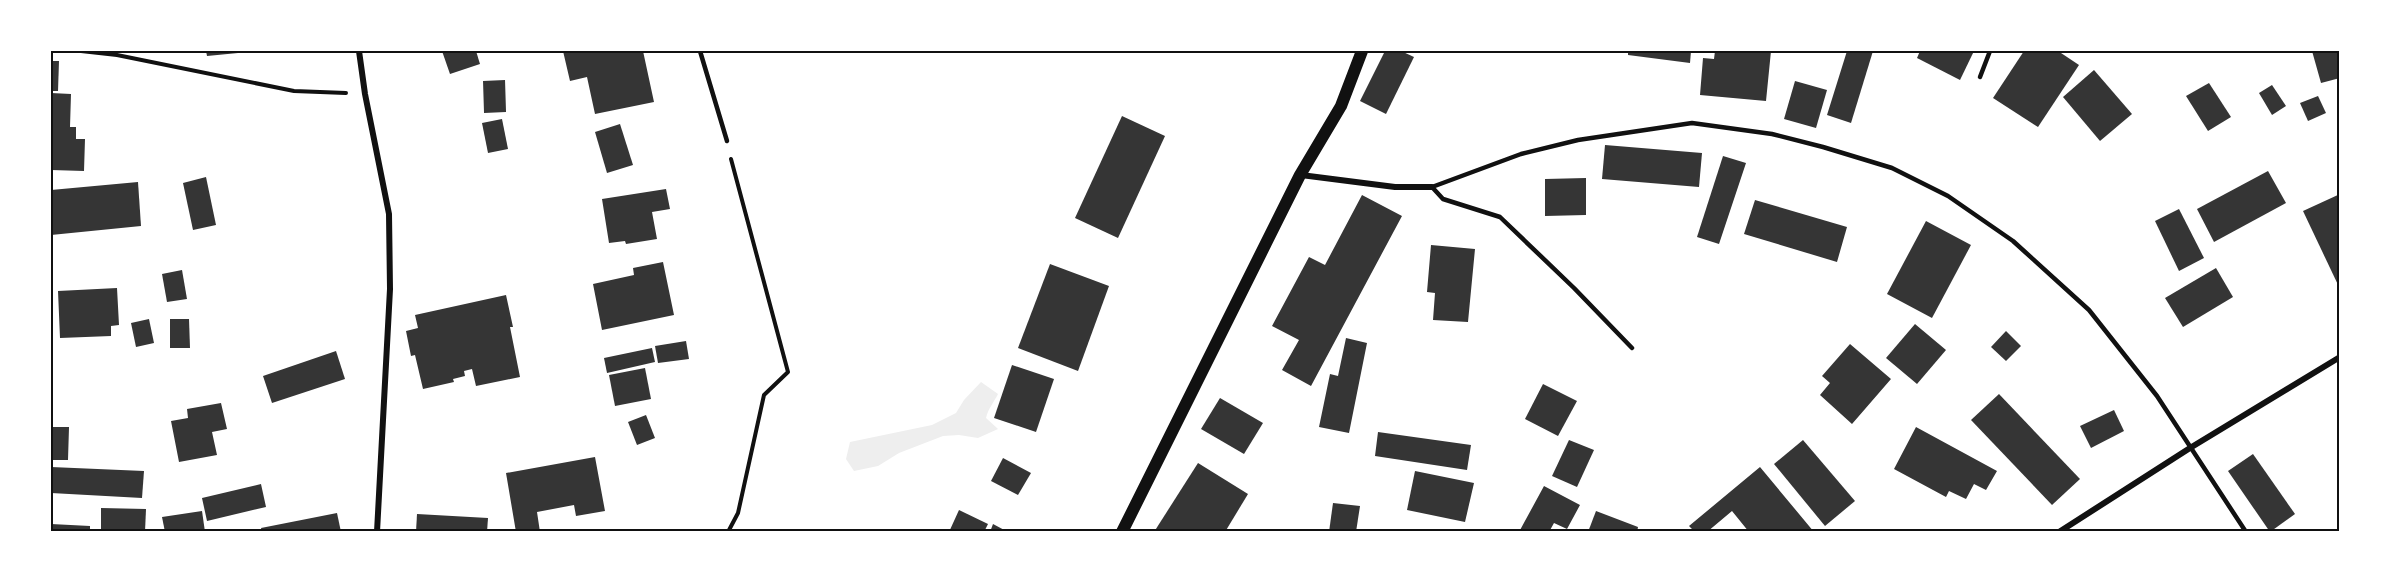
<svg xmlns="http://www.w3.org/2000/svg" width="2391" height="583" font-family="Manrope,sans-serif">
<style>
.green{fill:#eee}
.building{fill:#353535}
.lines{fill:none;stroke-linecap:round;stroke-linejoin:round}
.path{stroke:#111;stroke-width:4}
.service{stroke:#111;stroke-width:4.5}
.minor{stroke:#111;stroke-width:6}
.secondary{stroke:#111;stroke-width:12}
.neatline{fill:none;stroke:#111;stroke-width:2}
</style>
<rect width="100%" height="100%" fill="#fff"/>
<path class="green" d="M 981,382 L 998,394 C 994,402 988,409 986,418 L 998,429 L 978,438 L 959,435 L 943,436 L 899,453 L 878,466 L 854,471 L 846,459 L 850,442 L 932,425 L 956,413 L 964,400 Z"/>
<g class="building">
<polygon points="206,51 238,51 238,53 207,56"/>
<polygon points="442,51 476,51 480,64 450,74"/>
<polygon points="563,51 643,51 654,102 595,114 587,77 570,81"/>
<polygon points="1385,51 1401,51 1414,57 1386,114 1360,101"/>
<polygon points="1628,51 1691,51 1690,63 1628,55"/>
<polygon points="1715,51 1771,51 1766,101 1700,95 1703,58 1714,59"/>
<polygon points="1847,51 1873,51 1851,123 1827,115"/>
<polygon points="1920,51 1974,51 1960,80 1917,58"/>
<polygon points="2024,51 2058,51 2079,65 2038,127 1993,98"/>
<polygon points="2312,51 2340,51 2340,78 2321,83"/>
<polygon points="51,61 59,61 58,91 51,91"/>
<polygon points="2094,70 2132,114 2100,141 2063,97"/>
<polygon points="505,80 506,112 484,113 483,81"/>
<polygon points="1795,81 1827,90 1816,128 1784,119"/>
<polygon points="2209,83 2231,117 2208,131 2186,96"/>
<polygon points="2272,85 2286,106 2272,115 2259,93"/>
<polygon points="51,93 71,94 70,127 76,127 76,139 85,139 84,171 51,170"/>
<polygon points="2318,96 2326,113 2308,121 2300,103"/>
<polygon points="1122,116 1165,136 1118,238 1075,218"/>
<polygon points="502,119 508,149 488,153 482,123"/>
<polygon points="620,124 633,165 607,173 595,132"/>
<polygon points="1605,145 1702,153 1699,187 1602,179"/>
<polygon points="1723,156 1746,163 1719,244 1697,237"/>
<polygon points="2268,171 2286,203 2214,242 2197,209"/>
<polygon points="206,177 216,225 193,230 183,183"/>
<polygon points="1586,178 1586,215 1545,216 1545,179"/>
<polygon points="138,182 141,226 51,235 51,190"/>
<polygon points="666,189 670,209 652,212 657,239 626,244 625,241 609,243 602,199"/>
<polygon points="2340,194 2340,289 2303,211"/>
<polygon points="1362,195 1402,216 1311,386 1282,370 1299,340 1272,326 1309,257 1325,265"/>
<polygon points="1755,200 1847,227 1837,262 1744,234"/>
<polygon points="2179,209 2204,258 2179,271 2155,221"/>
<polygon points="1926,221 1971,245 1932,318 1887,294"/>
<polygon points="1431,245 1475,249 1468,322 1433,320 1435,293 1427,292"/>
<polygon points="663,262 674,315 602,330 593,284 634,275 633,268"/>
<polygon points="1050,264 1109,286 1078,371 1018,348"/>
<polygon points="2216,268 2233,297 2183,327 2165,298"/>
<polygon points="182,270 187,299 167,302 162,274"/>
<polygon points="117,288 119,325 111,326 111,336 60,338 58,291"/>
<polygon points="506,295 513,327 510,327 520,377 476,386 472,369 464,371 465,376 453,379 454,382 423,389 415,355 411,356 406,331 418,328 415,315"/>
<polygon points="149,319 154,343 136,347 131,323"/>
<polygon points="170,319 189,319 190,348 170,348"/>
<polygon points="1915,324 1946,350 1917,384 1886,358"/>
<polygon points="2006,331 2021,346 2006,361 1991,347"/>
<polygon points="1346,338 1367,343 1349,433 1319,427 1330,374 1338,376"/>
<polygon points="686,341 689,359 658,363 655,346"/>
<polygon points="1850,344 1891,379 1852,424 1820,395 1830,383 1822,376"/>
<polygon points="652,348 655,362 607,373 604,358"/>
<polygon points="336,351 345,379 272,403 263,376"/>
<polygon points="1012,365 1054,379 1036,432 994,418"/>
<polygon points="645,368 651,399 615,406 609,375"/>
<polygon points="1543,384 1577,401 1558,436 1525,419"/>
<polygon points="1999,394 2080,479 2052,505 1971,420"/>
<polygon points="1220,398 1263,423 1244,454 1201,429"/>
<polygon points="221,403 227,429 212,432 217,455 179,462 171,421 188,418 187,409"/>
<polygon points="2114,410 2124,431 2091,448 2080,426"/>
<polygon points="646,415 655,438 637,445 628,422"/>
<polygon points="51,427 69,427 68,460 51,460"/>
<polygon points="1916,427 1997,471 1986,490 1974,484 1966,499 1949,491 1946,497 1894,469"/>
<polygon points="1378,432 1471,445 1467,470 1375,456"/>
<polygon points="1569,440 1594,450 1577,487 1552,476"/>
<polygon points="1803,440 1855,501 1825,526 1774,464"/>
<polygon points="2253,454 2295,514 2270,532 2228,471"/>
<polygon points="595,457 605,511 576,516 574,505 537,512 540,532 516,532 506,473"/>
<polygon points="1003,458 1031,473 1018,495 991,481"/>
<polygon points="1198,463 1248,494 1225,532 1154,532"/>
<polygon points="51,467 144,471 142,498 51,493"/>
<polygon points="1760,467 1814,532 1749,532 1732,511 1707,532 1695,532 1689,526"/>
<polygon points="1415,471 1474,483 1465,522 1407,510"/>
<polygon points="261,484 266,507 207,521 202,498"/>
<polygon points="1544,486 1580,505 1567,529 1554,523 1549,532 1519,532"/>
<polygon points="1333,503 1360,506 1356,532 1329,532"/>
<polygon points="101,508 146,509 145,532 101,532"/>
<polygon points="959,510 988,524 984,532 949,532"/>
<polygon points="202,511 205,532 165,532 162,517"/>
<polygon points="1596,511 1638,527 1637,532 1588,532"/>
<polygon points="337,513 341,532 262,532 261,528"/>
<polygon points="417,514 488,518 487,532 416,532"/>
<polygon points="51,524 90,526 90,532 51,532"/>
<polygon points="993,524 1008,532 990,532"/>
</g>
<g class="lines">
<g class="path">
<polyline points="81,51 117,55 294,91 346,93"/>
<polyline points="728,532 738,513 764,395 788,372 731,159"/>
</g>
<g class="service">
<polyline points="700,51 727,141"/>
<polyline points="1980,77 1990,51"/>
<polyline points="1632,348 1574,288 1500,217 1443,199 1432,187 1521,154 1578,140 1692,123 1772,134 1823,147 1892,168 1948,196 2013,241 2089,310 2157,396 2246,532"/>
</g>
<g class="minor">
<polyline points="359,51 365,94 389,214 390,289 377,532"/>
<polyline points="1301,175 1395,187 1432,187"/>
<polyline points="2059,532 2190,448 2340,357"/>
</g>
<polyline class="secondary" points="1122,532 1300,175 1341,106 1362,51"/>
</g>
<rect width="2391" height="583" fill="none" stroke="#ffffff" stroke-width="105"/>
<rect x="52" y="52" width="2286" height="478" class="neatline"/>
</svg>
